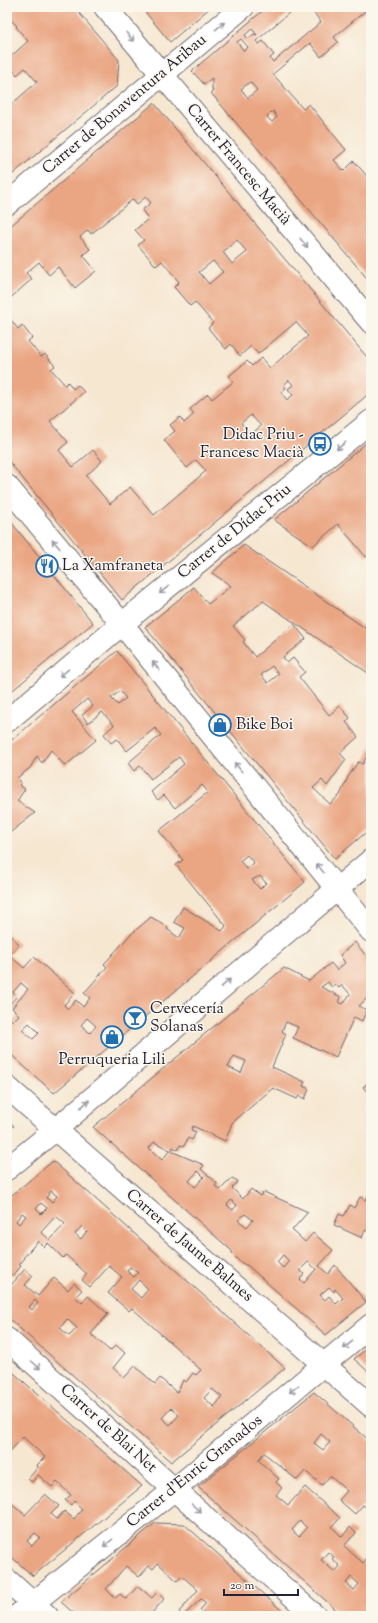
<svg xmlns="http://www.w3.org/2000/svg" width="378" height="1623" font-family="'Sorts Mill Goudy',serif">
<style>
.building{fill:#eaa683;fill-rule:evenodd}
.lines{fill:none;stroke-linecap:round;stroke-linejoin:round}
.street-casing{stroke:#6c6770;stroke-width:24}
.street{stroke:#fff;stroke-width:22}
.oneway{stroke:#9c9ca7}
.labels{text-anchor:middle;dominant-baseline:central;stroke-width:3;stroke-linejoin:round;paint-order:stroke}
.street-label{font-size:16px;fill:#22223b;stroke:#fbf7ec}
.poi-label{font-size:16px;fill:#22223b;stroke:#fbf7ec;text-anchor:start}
</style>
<rect width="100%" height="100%" fill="#fbf7ec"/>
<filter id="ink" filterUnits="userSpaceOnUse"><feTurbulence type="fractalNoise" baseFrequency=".025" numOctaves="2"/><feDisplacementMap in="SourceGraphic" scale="8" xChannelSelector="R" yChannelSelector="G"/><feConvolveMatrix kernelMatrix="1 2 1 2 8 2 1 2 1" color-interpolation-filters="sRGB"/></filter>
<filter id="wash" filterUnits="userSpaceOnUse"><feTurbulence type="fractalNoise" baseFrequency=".012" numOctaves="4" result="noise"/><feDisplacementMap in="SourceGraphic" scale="16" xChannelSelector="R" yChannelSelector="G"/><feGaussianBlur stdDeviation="0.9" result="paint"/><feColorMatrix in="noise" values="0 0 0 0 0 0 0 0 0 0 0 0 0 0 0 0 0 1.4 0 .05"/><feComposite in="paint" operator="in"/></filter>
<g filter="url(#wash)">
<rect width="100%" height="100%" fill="#f6e7d1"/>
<g id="blocks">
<g class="building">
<polygon points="10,7 74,7 119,60 117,86 7,179 7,108 37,82 25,68 17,75 7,63 7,60 28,41 16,27 17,26 12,21 7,25 7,10"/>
<polygon points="141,7 211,7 170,42"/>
<path d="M 267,7 L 296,7 L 256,41 L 259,44 L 263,41 L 274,55 L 270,58 L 273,62 L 321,22 L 309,7 L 370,7 L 334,37 L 338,42 L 321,57 L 310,43 L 273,74 L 303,109 L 309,104 L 346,150 L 334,160 L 344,171 L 354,161 L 371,181 L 371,283 L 211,93 L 213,91 L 212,89 L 212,78 L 204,84 L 192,71 ZM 252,29 L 257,35 L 254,34 L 248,39 L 245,35 ZM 241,39 L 248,47 L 244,51 L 237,42 ZM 250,82 L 257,90 L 248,98 L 241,89 ZM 273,111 L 277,117 L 272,122 L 267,117 Z"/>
<path d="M 154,103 L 371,362 L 371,392 L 122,600 L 7,459 L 7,315 L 18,329 L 22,325 L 32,338 L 28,341 L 41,357 L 45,354 L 55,366 L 51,369 L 65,385 L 68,382 L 73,389 L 78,385 L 84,392 L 50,421 L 68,442 L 59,450 L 73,467 L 93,450 L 102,461 L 86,476 L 110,504 L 130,487 L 154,515 L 206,471 L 196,460 L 187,468 L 164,440 L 175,431 L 170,425 L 180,417 L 184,423 L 194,414 L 190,409 L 208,394 L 212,399 L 233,382 L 229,376 L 247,361 L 252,366 L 261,358 L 270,368 L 308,336 L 296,322 L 258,354 L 251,346 L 240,356 L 231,344 L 226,349 L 208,328 L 213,323 L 195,302 L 190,306 L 174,287 L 179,282 L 162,261 L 156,266 L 138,245 L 144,240 L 135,230 L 148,219 L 142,210 L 151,203 L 146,197 L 137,204 L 133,199 L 91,234 L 88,230 L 80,237 L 90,249 L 83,255 L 96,271 L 75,288 L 58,267 L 49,275 L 39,262 L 26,273 L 32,279 L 7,301 L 7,229 ZM 237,240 L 247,252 L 232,264 L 223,252 ZM 213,261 L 223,272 L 209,284 L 199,272 ZM 289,380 L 293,385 L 288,389 L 293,395 L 287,400 L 281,392 L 286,388 L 284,385 ZM 251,415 L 261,426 L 250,435 L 241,423 Z"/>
<polygon points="371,439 371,554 366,557 338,524 313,546 274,520"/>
<polygon points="7,517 93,623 7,695"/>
<path d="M 244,545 L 371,632 L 371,675 L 263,601 L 233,626 L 245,640 L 243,642 L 255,657 L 294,624 L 306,639 L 283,657 L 287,663 L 293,658 L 305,672 L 299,677 L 329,715 L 340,706 L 350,718 L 346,722 L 358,737 L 340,753 L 346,760 L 327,786 L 322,780 L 313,788 L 330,804 L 340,795 L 348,777 L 358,762 L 363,764 L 371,746 L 371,828 L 335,859 L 145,627 L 194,587 L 208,604 L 231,586 L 212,573 ZM 272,666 L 279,674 L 268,683 L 261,675 Z"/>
<path d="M 117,651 L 305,882 L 54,1093 L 7,1051 L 7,1016 L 13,1021 L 19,1015 L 12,1008 L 28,989 L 21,983 L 13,992 L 17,996 L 7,1007 L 7,957 L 9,955 L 24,968 L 34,957 L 75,993 L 64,1005 L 68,1009 L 76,1000 L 83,1007 L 90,998 L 84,993 L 107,967 L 104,964 L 129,936 L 151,917 L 168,927 L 167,929 L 179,938 L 185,928 L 174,922 L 183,907 L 222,931 L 226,926 L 176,865 L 183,860 L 159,831 L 208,792 L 202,785 L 175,808 L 164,795 L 158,800 L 151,792 L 184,764 L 179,757 L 151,779 L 140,766 L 134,771 L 128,763 L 161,735 L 155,728 L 127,751 L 117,739 L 111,743 L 104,734 L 114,725 L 102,712 L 88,723 L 82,715 L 93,706 L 87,699 L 72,712 L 96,740 L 65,766 L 51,750 L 42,763 L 37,756 L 30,768 L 17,778 L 21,782 L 19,785 L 25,789 L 17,801 L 35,813 L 7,835 L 7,744 ZM 120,691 L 126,698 L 118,705 L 111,698 ZM 247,855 L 254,863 L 247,869 L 240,861 ZM 260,876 L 266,883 L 260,889 L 252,880 ZM 87,1018 L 96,1026 L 90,1033 L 81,1025 ZM 29,1023 L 39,1033 L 33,1039 L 22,1030 Z"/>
<polygon points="7,933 19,944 10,954 7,952"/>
<path d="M 355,942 L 371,962 L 371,1004 L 367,998 L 359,1006 L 367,1010 L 362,1021 L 354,1017 L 336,1057 L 293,1038 L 298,1027 L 286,1022 L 282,1031 L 286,1034 L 272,1067 L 305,1082 L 303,1086 L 309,1089 L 305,1099 L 299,1096 L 297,1099 L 273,1088 L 232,1123 L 225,1141 L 193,1126 L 191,1130 L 196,1132 L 192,1140 L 188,1138 L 184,1146 L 180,1145 L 178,1150 L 173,1147 L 171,1151 L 204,1165 L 201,1169 L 217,1183 L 215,1186 L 220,1190 L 232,1178 L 238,1181 L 232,1188 L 243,1199 L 251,1189 L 260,1196 L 264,1192 L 308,1212 L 292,1230 L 305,1242 L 313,1233 L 333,1250 L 319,1266 L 328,1274 L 335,1265 L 366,1302 L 326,1335 L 247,1265 L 245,1265 L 239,1261 L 232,1254 L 232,1251 L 93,1127 L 284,968 L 309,981 L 331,963 L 337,970 L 345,963 L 340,955 ZM 328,982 L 332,987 L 335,984 L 339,988 L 342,985 L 350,994 L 343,1004 L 339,1002 L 341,997 L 321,987 ZM 234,1056 L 246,1061 L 241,1073 L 228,1067 ZM 154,1142 L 170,1150 L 162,1160 L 149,1148 ZM 198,1171 L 204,1177 L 195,1187 L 189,1181 ZM 231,1200 L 237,1205 L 233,1210 L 227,1205 ZM 245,1214 L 253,1220 L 247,1227 L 238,1220 ZM 283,1255 L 289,1261 L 283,1268 L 277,1262 ZM 308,1262 L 316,1269 L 304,1283 L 300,1279 L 304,1274 L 300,1270 ZM 329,1287 L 334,1292 L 335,1289 L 343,1298 L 336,1304 L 329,1296 L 325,1300 L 320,1295 Z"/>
<polygon points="371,1081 371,1097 363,1087"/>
<polygon points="7,1120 14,1126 7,1132"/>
<path d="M 53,1161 L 285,1368 L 171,1462 L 7,1317 L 7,1281 L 11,1285 L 25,1269 L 33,1276 L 25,1285 L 38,1296 L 54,1278 L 68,1290 L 74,1283 L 82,1290 L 75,1297 L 82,1303 L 88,1296 L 108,1314 L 91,1334 L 110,1351 L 116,1345 L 125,1353 L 113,1368 L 124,1378 L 135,1366 L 155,1384 L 160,1378 L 177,1393 L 183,1380 L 186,1382 L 193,1373 L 196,1375 L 201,1370 L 132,1308 L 129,1311 L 108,1293 L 122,1277 L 109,1266 L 90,1287 L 82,1280 L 87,1274 L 66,1255 L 63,1258 L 48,1243 L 44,1247 L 38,1241 L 23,1258 L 24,1259 L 19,1265 L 21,1266 L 13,1276 L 11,1274 L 7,1278 L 7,1199 ZM 51,1191 L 57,1196 L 52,1202 L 46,1198 ZM 41,1203 L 47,1208 L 41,1214 L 36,1209 ZM 22,1213 L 26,1216 L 19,1224 L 16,1221 ZM 56,1216 L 65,1224 L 50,1240 L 41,1232 ZM 82,1226 L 87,1231 L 81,1239 L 75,1234 ZM 130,1267 L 138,1273 L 134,1277 L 127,1271 ZM 139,1280 L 148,1289 L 141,1298 L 131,1289 ZM 35,1300 L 38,1303 L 32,1310 L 29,1307 ZM 67,1319 L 77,1328 L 69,1336 L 60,1328 ZM 212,1389 L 222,1397 L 214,1407 L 204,1398 ZM 171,1408 L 179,1415 L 170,1425 L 162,1418 Z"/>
<polygon points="371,1189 371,1233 365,1230 362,1238 334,1225 339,1214 344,1216 350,1205 354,1208 360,1197 366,1200"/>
<polygon points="371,1345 371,1374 354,1359"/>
<path d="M 7,1367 L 142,1486 L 33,1576 L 7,1553 L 7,1499 L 25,1515 L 45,1494 L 59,1506 L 51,1514 L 57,1519 L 64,1511 L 74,1519 L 82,1509 L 74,1501 L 71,1505 L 65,1500 L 71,1495 L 57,1482 L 52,1487 L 38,1475 L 32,1482 L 28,1479 L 38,1467 L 37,1465 L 45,1457 L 23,1437 L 7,1455 ZM 35,1533 L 40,1537 L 32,1546 L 27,1541 Z"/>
<path d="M 314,1392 L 371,1442 L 371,1511 L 363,1505 L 355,1514 L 339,1500 L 347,1491 L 330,1476 L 322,1485 L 305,1471 L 297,1480 L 264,1453 L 258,1460 L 279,1479 L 276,1482 L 282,1488 L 276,1495 L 288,1505 L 305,1487 L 340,1518 L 332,1527 L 342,1537 L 350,1527 L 356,1533 L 344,1546 L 363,1563 L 366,1559 L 371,1563 L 371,1616 L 343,1616 L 198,1487 ZM 321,1434 L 330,1442 L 323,1450 L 314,1443 ZM 300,1521 L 307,1528 L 299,1537 L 292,1530 ZM 328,1552 L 334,1557 L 332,1559 L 340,1566 L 335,1572 L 321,1560 ZM 351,1577 L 359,1584 L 354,1590 L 346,1583 Z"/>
<polygon points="155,1523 184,1524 288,1616 204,1616 205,1614 200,1610 206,1603 201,1599 183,1616 179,1612 198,1590 182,1576 177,1581 158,1563 153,1569 149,1566 139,1577 126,1566 106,1589 115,1598 120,1594 126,1599 138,1586 152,1598 157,1592 164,1599 152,1613 155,1616 77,1616 61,1602"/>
</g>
</g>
</g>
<g filter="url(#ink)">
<use href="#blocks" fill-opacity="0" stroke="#6c6770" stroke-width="1"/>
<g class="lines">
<g class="street-casing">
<g id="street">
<polyline points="105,7 371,322"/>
<polyline points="7,204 243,7"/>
<polyline points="7,486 122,624 371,931"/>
<polyline points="7,721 122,624 371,421"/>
<polyline points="7,1087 371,1406"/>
<polyline points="7,1169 55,1130 371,860"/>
<polyline points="7,1339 315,1616"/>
<polyline points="7,1580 47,1616"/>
<polyline points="17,1616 175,1489 371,1325"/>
</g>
</g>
<use href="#street" class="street"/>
</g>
<defs><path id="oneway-shaft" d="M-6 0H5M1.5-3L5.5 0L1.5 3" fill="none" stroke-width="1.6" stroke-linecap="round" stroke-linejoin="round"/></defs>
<g class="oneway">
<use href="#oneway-shaft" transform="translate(220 26) rotate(-40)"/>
<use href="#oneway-shaft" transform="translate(130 37) rotate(50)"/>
<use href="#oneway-shaft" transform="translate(304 243) rotate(50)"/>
<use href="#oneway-shaft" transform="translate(341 446) rotate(141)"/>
<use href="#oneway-shaft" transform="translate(56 544) rotate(-130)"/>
<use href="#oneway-shaft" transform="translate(164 590) rotate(141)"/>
<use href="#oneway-shaft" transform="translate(156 666) rotate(-129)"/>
<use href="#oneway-shaft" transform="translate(64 673) rotate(140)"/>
<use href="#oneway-shaft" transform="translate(238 767) rotate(-129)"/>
<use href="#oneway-shaft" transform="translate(320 868) rotate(-129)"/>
<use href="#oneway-shaft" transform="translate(226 983) rotate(-41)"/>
<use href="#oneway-shaft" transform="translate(85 1104) rotate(-41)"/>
<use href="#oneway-shaft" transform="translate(348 1345) rotate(140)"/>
<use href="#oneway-shaft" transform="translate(36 1365) rotate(42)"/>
<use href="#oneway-shaft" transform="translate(294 1389) rotate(140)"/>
<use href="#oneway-shaft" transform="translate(196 1508) rotate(42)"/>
<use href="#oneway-shaft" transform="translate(108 1543) rotate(141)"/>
</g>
</g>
<defs>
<g id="bus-ring" transform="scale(1.15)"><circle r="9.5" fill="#fbf7ec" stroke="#1f6fb2" stroke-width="1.5"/><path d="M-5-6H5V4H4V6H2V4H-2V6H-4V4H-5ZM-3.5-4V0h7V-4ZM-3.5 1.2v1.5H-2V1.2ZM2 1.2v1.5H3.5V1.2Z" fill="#1f6fb2"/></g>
<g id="restaurant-ring" transform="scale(1.15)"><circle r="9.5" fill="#fbf7ec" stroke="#1f6fb2" stroke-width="1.5"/><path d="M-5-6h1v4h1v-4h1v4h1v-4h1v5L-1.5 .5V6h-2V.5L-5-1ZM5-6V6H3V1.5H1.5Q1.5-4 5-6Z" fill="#1f6fb2"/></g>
<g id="shop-ring" transform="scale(1.15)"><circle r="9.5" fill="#fbf7ec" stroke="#1f6fb2" stroke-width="1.5"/><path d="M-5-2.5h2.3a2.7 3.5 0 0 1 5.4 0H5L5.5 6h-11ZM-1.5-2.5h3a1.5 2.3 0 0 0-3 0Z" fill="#1f6fb2"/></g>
<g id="bar-ring" transform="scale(1.15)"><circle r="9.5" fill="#fbf7ec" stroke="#1f6fb2" stroke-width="1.5"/><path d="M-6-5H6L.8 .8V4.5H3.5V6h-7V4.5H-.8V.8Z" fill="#1f6fb2"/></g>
</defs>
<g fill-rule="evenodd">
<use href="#bus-ring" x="320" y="444"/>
<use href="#restaurant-ring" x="47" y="566"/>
<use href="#shop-ring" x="220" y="725"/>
<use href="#bar-ring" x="135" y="1018"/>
<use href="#shop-ring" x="112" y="1037"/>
</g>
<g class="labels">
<g class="street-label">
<text transform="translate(125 105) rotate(-40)">Carrer de Bonaventura Aribau</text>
<text transform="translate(238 165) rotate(50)">Carrer Francesc Macià</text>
<text transform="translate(235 532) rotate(-39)">Carrer de Dídac Priu</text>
<text transform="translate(189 1246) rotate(41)">Carrer de Jaume Balmes</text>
<text transform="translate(108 1429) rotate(42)">Carrer de Blai Net</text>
<text transform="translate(195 1472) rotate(-39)">Carrer d'Enric Granados</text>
</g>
<g class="poi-label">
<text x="304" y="435" text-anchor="end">Didac Priu -<tspan x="304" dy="18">Francesc Macià</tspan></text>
<text x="62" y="566">La Xamfraneta</text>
<text x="236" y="725">Bike Boi</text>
<text x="150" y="1009">Cervecería<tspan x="150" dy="18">Solanas</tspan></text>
<text x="112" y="1060" text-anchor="middle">Perruqueria Lili</text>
</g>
</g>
<rect width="378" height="1623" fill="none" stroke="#fbf7ec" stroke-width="24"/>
<path d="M224 1589v6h74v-6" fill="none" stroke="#22223b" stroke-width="2"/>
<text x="230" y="1589" font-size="12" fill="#22223b" stroke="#fbf7ec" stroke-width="3" paint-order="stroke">20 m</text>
</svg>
